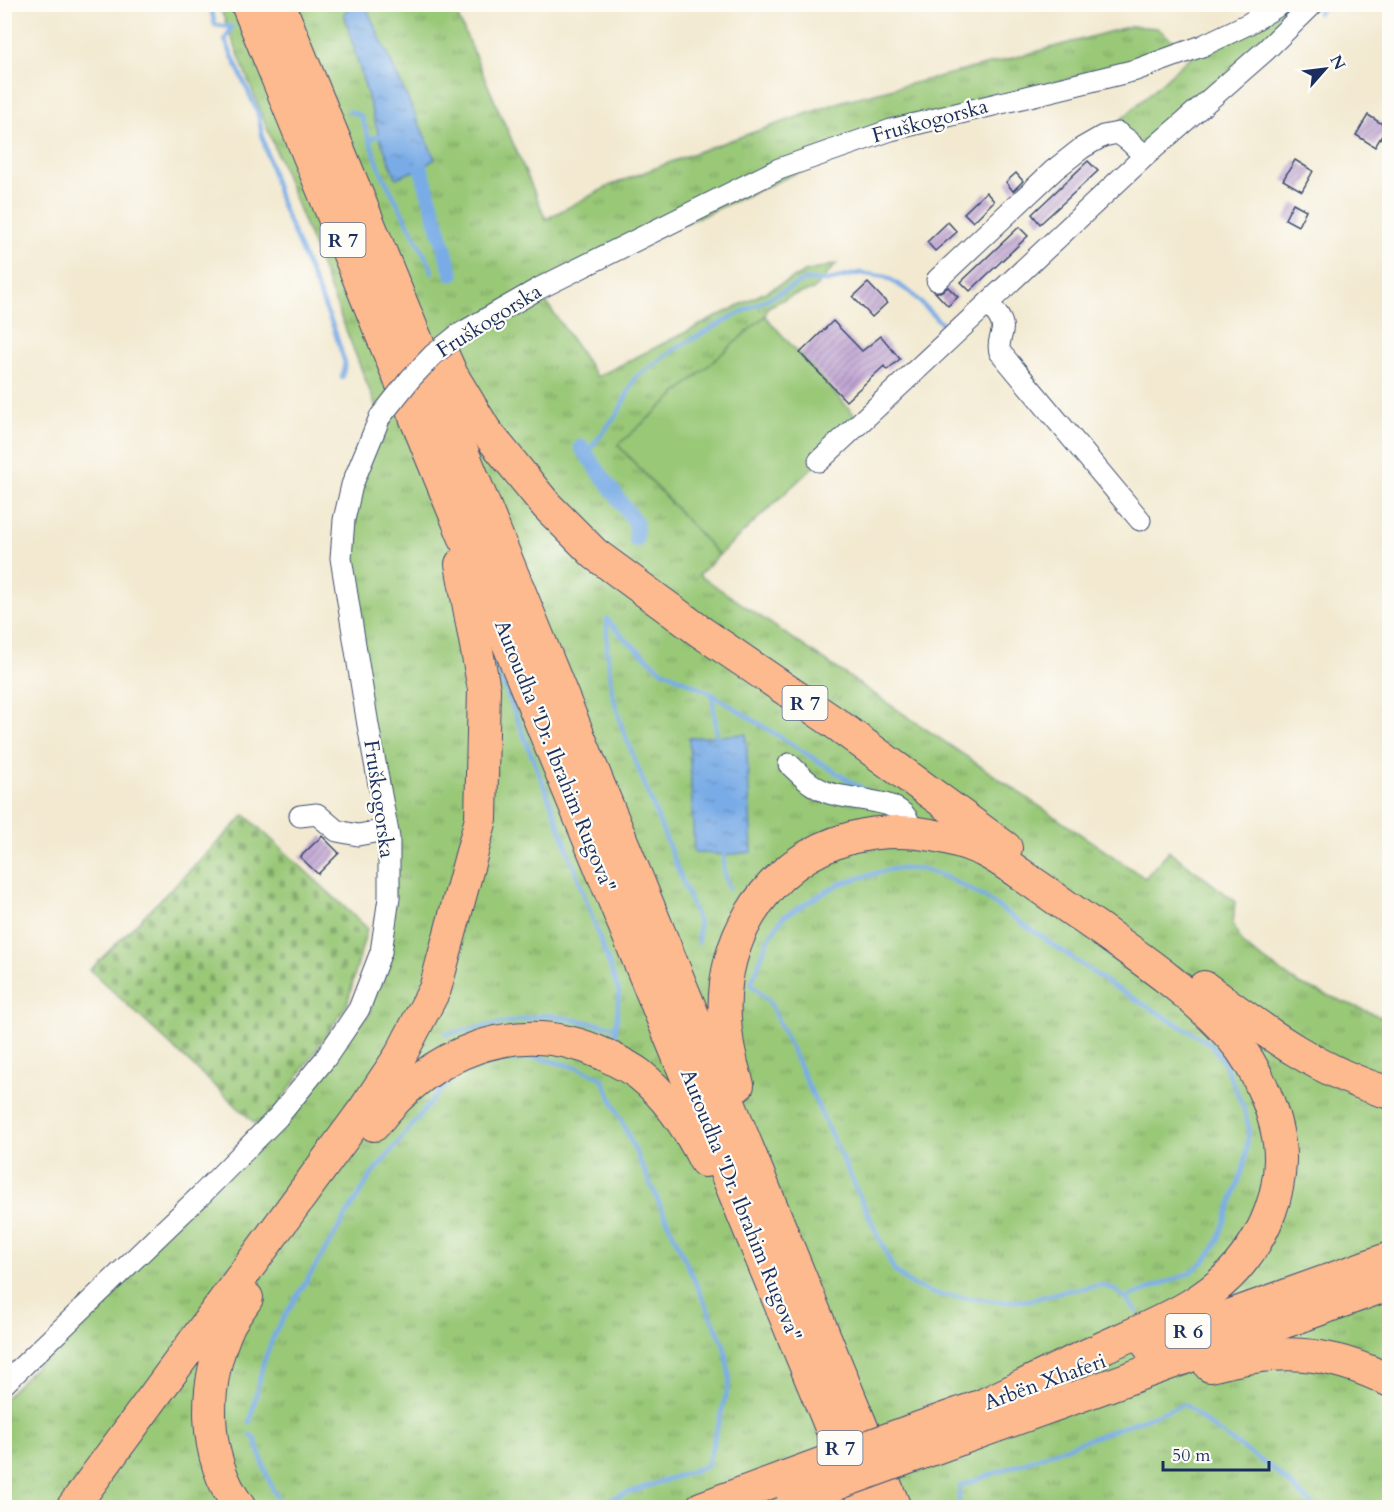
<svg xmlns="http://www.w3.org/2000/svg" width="1394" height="1512" font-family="Cardo,serif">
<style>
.grass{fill:url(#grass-tufts);stroke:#5a7c6a;stroke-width:1.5}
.cemetery{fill:url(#cemetery-stones);stroke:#5a7c6a;stroke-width:1.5}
.pitch{fill:#99c877;stroke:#5a7c6a;stroke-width:1.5}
.water{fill:url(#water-ripples);stroke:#4a6ea2;stroke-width:1.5}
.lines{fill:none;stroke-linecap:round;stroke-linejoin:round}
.stream{stroke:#79ace6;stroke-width:4.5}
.canal{stroke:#79ace6;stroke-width:15}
.building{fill:url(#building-hatch)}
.minor-casing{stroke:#3b4b6f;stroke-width:23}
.highway-casing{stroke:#3b4b6f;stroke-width:34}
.minor{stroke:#fff;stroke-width:21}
.highway{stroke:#fcba8e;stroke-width:32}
.minor-bridge-casing{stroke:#3b4b6f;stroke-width:23;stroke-linecap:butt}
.highway-bridge-casing{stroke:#3b4b6f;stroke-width:34;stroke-linecap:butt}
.minor-bridge{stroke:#fff;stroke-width:21}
.highway-bridge{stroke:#fcba8e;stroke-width:32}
.labels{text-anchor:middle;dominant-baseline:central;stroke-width:4.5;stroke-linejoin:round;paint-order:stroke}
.shield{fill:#fdfcf7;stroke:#5f6c8c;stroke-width:1.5}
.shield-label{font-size:20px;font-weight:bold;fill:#1b2f5e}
.street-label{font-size:21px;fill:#1b2f5e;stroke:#fdfcf7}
</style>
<defs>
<pattern id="grass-tufts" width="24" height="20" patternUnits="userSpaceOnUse" patternTransform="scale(1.5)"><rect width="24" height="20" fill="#99c877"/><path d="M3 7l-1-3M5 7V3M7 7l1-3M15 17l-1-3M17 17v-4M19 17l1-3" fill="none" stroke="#7ca365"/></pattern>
<pattern id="cemetery-stones" width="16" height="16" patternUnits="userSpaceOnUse" patternTransform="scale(1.5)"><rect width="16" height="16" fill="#99c877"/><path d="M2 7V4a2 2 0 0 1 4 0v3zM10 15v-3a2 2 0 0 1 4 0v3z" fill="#7ca365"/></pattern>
<pattern id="water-ripples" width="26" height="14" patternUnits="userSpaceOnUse" patternTransform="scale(1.5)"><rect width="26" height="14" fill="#79ace6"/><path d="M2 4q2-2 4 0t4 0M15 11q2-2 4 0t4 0" fill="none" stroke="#628cbe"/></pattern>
<pattern id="building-hatch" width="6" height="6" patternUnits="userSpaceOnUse" patternTransform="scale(1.5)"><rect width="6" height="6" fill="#c0a4d1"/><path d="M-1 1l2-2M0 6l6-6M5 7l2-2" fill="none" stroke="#9b86ad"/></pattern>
</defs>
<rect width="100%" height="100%" fill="#fdfcf7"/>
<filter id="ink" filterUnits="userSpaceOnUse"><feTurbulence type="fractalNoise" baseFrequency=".0167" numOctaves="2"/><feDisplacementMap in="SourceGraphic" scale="12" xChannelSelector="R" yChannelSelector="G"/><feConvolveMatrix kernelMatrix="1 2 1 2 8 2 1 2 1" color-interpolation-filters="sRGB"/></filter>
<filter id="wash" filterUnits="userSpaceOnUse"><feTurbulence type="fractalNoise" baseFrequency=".008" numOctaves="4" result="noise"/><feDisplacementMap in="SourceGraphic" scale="24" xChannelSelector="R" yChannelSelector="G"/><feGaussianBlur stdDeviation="1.35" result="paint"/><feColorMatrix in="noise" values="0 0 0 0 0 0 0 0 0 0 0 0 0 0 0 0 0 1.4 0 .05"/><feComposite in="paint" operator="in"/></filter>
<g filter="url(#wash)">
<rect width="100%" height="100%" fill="#f2e9d0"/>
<g class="grass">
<polygon points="219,5 453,5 546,219 609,186 697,152 843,101 1013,58 1131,26 1157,28 1181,47 891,130 538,290 597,377 805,272 836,264 813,290 793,295 768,307 765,316 618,445 719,555 699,575 1145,878 1169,851 1235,901 1233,925 1244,946 1299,984 1389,1020 1389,1507 5,1507 4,1399 200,1196 325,1059 370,1014 381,952 394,898 341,558 380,417"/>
<polygon points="1281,5 1313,5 1145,156 1103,136 1202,46"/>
</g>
<polygon class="cemetery" points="245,815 367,928 347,1005 276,1109 260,1128 90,970"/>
<polygon class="pitch" points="765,316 861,422 719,555 618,445"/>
<g class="water">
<polygon points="354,4 366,7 435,159 421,168 396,178 379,136 344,13"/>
<polygon points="746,734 752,852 724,855 694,852 689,738"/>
</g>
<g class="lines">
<g class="stream">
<polyline points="210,4 215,25 232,27 225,40 258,113 263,139 281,203 333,326 345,363 342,378"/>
<polyline points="1318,13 1327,4"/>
<polyline points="349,111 361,116 369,139"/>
<polyline points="379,136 369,139 382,174 431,267 432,273"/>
<polyline points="586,454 618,413 635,378 675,349 732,317 805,280 826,281 860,273 886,277 910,292 948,330"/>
<polyline points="607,619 607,649 612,692 622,727 699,923 698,943"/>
<polyline points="607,619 624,638 660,669 712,694 717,736"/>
<polyline points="494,661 555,814 619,992 615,1038"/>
<polyline points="712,694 867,792"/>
<polyline points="724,855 724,873 729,888"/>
<polyline points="445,1034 546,1015 616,1027"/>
<polyline points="1125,1298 1188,1274 1205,1261 1218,1241 1244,1166 1249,1129 1244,1109 1225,1065 1211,1044 1111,985 984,897 946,877 922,869 891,869 839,884 783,917 768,940 751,984 769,1001 894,1270 909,1283 934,1294 1004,1302 1031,1300 1064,1291 1102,1285 1115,1290 1125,1298 1137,1311"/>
<polyline points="250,1422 263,1364 275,1332 370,1177 440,1091 460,1073 492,1062 535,1057 579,1068 602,1078 724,1345 730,1380 707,1466 583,1508"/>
<path d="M 250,1435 L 255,1438 C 263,1463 269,1486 283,1508"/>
<polyline points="958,1508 960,1486 1185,1404 1209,1425 1273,1469 1316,1508"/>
</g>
<g class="canal">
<polyline points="421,168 452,274"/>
<polyline points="581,447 636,523 636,540"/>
</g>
</g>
<g id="blocks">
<g class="building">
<polygon points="1368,115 1387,127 1375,147 1356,135"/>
<polygon points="1295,160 1313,171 1302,191 1283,180"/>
<polygon points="1088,161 1098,171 1040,224 1032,214"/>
<polygon points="1016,173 1023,181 1013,191 1006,182"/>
<polygon points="986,192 994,201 973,222 964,213"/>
<polygon points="1293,203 1306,210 1298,226 1285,219"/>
<polygon points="948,222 957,232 935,251 927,242"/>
<polygon points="1019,227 1028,236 970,291 961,282"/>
<polygon points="868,283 887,303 872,317 853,297"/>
<polygon points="948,287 958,297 948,306 935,292 940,292"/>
<polygon points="833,321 862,351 881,336 900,359 887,370 884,366 846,401 800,353"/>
<polygon points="322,836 339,853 318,874 300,857"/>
</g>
</g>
</g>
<g filter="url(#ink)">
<use href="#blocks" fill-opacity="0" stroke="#3b4b6f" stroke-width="1.5"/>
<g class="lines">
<g class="minor-casing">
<g id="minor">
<polyline points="937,280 1054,170 1082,148 1103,136 1118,133 1129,141 1145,156"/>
<path d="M 988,303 C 993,309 1000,316 1002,324 C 1005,334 996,340 1000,352 L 1140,520"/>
<polyline points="458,335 538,289 779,169 891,130 1136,70 1202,46 1248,24 1281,4"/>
<polyline points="819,461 1145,156 1266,50 1313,4"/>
<path d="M 789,764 C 801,775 810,786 826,792 C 848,801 897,797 908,820 L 907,831"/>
<polyline points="300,816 317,814 337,831 358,835 386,830"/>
<polyline points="4,1384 200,1196 278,1117 325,1059 359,1009 381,952 389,898 389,838 368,725 341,558 344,520 352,485 380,417"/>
</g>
</g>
<g class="highway-casing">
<g id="highway">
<polyline points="247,4 431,456 864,1508"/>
<polyline points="279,4 895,1508"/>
<polyline points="443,355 452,375 485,430 547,506 595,554 701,632 835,723 1006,848"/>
<path d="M 1204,987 C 1263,1030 1318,1072 1390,1093"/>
<path d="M 738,1085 C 719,1027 718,969 749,916 C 799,832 896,813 982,850 C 997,857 1012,868 1026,878 C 1049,894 1072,910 1095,926 C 1142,959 1193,994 1231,1037 C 1257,1066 1281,1122 1280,1161 C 1279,1196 1266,1230 1245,1257 C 1212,1303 1154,1324 1104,1347 C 1065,1365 1026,1384 987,1403"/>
<path d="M 374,1125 C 429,1053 516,1014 603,1054 C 615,1060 628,1066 639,1074 C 668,1097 689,1129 705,1161"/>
<polyline points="1148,1345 1390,1258"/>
<path d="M 1210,1366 C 1279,1348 1326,1349 1390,1381"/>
<polyline points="910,1431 1008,1396"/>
<polyline points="919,1454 1390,1284"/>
<polyline points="72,1508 366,1107 400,1056 435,989 481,819 484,689 461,564"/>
<path d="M 240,1508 C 201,1455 203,1382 229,1325 C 234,1316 241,1307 247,1298"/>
<polyline points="701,1508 785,1477"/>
</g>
</g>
<use href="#minor" class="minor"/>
<use href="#highway" class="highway"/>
<g class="minor-bridge-casing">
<polyline id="minor-bridge" points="380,417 411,378 433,355 458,335"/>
</g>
<g class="highway-bridge-casing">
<g id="highway-bridge">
<polyline points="785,1477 910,1431"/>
<polyline points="793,1500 919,1454"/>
</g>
</g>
<use href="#minor-bridge" class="minor-bridge"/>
<use href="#highway-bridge" class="highway-bridge"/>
</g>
</g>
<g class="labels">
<g class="shield">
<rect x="320.5" y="223" width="45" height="34" rx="4.5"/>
<rect x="782.5" y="686" width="45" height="34" rx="4.5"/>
<rect x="1165.5" y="1314" width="45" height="34" rx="4.5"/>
<rect x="817.5" y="1431" width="45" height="34" rx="4.5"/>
</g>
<g class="shield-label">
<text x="343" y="240">R 7</text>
<text x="805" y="703">R 7</text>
<text x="1188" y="1331">R 6</text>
<text x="840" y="1448">R 7</text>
</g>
<g class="street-label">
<text transform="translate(930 121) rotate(-15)">Fruškogorska</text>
<text transform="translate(489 321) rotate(-32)">Fruškogorska</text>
<text transform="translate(555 756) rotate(68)">Autoudha "Dr. Ibrahim Rugova"</text>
<text transform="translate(379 799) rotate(82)">Fruškogorska</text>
<text transform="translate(741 1205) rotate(68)">Autoudha "Dr. Ibrahim Rugova"</text>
<text transform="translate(1045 1382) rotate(-20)">Arbën Xhaferi</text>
</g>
</g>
<rect width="1394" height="1512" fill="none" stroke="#fdfcf7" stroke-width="24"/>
<g transform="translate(1325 69) rotate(62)" stroke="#fdfcf7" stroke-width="4.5" paint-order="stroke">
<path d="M0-4.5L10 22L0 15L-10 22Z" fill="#1b2f5e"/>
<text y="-9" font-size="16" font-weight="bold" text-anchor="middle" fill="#1b2f5e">N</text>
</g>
<path d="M1163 1461v9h106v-9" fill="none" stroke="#1b2f5e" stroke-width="3"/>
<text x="1172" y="1461" font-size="18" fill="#1b2f5e" stroke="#fdfcf7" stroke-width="4.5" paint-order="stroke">50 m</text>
</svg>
